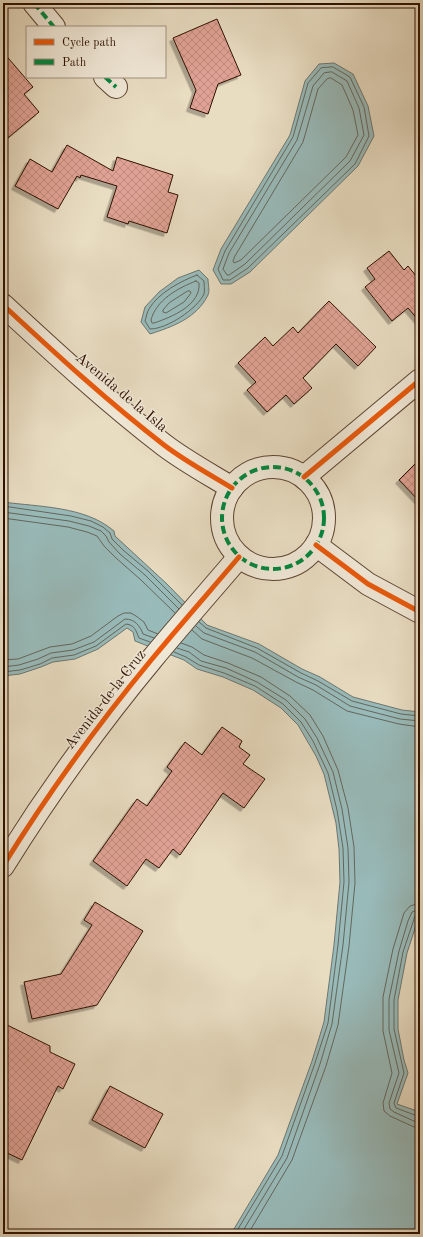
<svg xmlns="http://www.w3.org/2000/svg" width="423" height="1237" font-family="'Old Standard TT',serif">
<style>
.water{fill:#98bab9;stroke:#6e766f}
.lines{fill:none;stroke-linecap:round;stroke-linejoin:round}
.shore{stroke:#64665c;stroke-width:1}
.building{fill:url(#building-cross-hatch);stroke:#2f1100;filter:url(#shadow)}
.street-casing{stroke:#5d4430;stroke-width:24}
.street{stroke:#f0e8d7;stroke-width:22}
.quiet{stroke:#00873e;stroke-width:4;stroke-dasharray:8 4;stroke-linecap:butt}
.cycleway-casing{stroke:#f0e8d7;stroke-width:8}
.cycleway{stroke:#e8590c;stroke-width:5}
.labels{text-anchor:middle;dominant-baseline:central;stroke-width:3;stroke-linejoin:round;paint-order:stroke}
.street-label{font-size:15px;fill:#2f1100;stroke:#f0e8d7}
</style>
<defs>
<pattern id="building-cross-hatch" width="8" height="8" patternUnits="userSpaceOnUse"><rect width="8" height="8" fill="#e0a294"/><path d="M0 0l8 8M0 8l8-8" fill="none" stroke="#c08a7e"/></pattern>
<filter id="shadow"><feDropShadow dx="-3.5" dy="3.5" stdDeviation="0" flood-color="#0004"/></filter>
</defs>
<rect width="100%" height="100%" fill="#e8dcc1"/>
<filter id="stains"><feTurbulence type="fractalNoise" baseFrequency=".005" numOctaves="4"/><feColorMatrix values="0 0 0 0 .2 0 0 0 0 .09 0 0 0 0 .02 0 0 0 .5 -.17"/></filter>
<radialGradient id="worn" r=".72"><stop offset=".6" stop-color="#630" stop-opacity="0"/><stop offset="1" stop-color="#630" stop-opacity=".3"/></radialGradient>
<g class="water">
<polygon points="334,63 353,74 368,106 374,136 358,166 250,272 231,284 221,284 213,270 221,249 290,135 305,81 319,64"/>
<path d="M 199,270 L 208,279 C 208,284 210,291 208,295 C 197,318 172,327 150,334 L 141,322 L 145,307 L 159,292 L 178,278 Z"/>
<path d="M 3,502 C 39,507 85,506 114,531 L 115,536 L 167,584 L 207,625 L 259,644 L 302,669 L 320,677 L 353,697 L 402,710 L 420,712 L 420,913 L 407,953 L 398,1000 L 398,1029 L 404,1060 L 408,1073 L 397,1104 L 417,1111 L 420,1115 L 420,1234 L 231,1234 L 278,1155 L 312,1061 L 324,1022 L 334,945 L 340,882 L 339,849 L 336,823 L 324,774 L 316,756 L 298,725 L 281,708 L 253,690 L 223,677 L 197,669 L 184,660 L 135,641 L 133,632 L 127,628 L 98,649 L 75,659 L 53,662 L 41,667 L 20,674 L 3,676 Z"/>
</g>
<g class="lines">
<g class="shore">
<polygon points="333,67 350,77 364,107 369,136 355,164 248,268 230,280 223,280 218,269 225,251 293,137 308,83 321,68"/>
<polygon points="332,72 347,81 359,108 364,135 350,161 245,264 229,275 227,275 223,269 229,253 297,140 313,86 324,73"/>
<polygon points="331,78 342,85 353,110 358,135 346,157 241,260 234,263 233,261 235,256 303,142 318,89 327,79"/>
<path d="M 197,275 L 204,281 C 204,285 205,290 204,294 C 197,309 167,329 150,329 L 145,321 C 146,318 147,312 149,309 C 158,293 181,281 197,275 Z"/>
<path d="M 196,281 L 199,283 C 201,305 172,317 154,323 L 152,323 L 151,320 C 156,300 178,288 196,281 Z"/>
<polygon points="188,291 190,291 191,293 184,302 166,313 163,312 163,310 169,303"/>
<polyline points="3,506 71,516 91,521 103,527 110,533 112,539 123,550 148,571 182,605"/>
<polyline points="3,512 69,521 89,526 101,531 106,536 109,542 120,554 145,575 179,609"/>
<polyline points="3,518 68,527 87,532 97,536 104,546 116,558 141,580 175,613"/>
<polyline points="199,622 206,628 257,648 301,673 318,681 352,701 401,714 420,716"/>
<polyline points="196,626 204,633 255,652 298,677 316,685 350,706 400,719 420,721"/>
<polyline points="192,630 202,639 252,658 296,682 313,690 347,711 399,724 420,727"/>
<polyline points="181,643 192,647 204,655 228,663 261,677 290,696 310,715 323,736 338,770 348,808 354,847 355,883 349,946 338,1025 326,1066 292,1160 248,1234"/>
<polyline points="177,648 189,652 201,661 226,668 257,682 286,700 305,719 317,738 333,772 342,809 348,848 349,882 343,945 332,1024 320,1064 287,1158 241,1234"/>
<polyline points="174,652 186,657 199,665 224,673 255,686 283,704 301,722 313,741 328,773 337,810 343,848 344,882 338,945 328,1023 315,1063 282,1156 235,1234"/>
<polyline points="3,660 18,659 50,647 72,644 91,636 118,616 124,613 131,613 136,616 144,622 148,630 158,634"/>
<path d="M 3,667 L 19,665 L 38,659 L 51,653 L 73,650 L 94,642 L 125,619 C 135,619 140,626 143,634 L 154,638"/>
<path d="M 3,672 L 20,670 L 40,664 L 52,658 L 74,655 L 96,646 L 126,624 C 135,625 136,631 139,638 L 150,642"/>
<polyline points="420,903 410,906 404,913 393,949 383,997 383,1031 392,1073 383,1103 384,1111 390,1116 414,1127 420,1128"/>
<polyline points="420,909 412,912 408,921 399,951 389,999 389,1030 399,1073 389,1103 390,1109 394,1112 416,1122 420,1122"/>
<polyline points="420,914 415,916 403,952 394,1000 394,1029 404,1073 394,1103 396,1108 420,1117"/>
</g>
</g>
<g class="building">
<polygon points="217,19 241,75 218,84 208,114 190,108 196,90 173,38"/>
<polygon points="3,52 33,87 24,94 39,112 3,142"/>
<polygon points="67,145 113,171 117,157 173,175 168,192 178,195 167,233 129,221 128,224 107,217 117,186 81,175 80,178 77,176 58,209 15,186 30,159 52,172"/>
<polygon points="389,251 404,270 408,266 420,281 420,322 408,308 392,321 365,287 375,279 367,268"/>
<polygon points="329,301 376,347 358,366 336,344 303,378 312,388 294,404 286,395 267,412 247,390 256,382 238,363 265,337 273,346 293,327 298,333"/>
<polygon points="420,459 420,502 399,480"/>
<polygon points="222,727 242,741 239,747 250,755 243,764 265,779 244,808 223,793 180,855 173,849 159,868 146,859 127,886 93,861 137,799 147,806 172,771 167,767 185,742 202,755"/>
<polygon points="95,902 143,931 97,1005 32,1019 24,982 61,974 92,925 84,920"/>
<polygon points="3,1023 50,1046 50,1052 75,1064 63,1089 58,1086 22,1160 3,1151"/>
<polygon points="110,1086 163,1114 145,1148 92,1120"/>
</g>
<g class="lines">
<g class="street-casing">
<g id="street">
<polyline points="34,3 54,27"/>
<polyline points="105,77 116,87"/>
<path d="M 3,305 C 55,353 108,402 164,445 C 185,461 209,474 232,488"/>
<circle cx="273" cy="518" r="51"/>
<polyline points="304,477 420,380"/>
<polyline points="316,545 368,584 420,612"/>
<path d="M 3,866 C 47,795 99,723 152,659 C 181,624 210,591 239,557"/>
</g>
</g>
<use href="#street" class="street"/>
<g class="quiet">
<polyline points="34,3 54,27"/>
<polyline points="105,77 116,87"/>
<circle cx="273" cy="518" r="51"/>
</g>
<g class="cycleway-casing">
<g id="cycleway">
<path d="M 3,305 C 55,353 108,402 164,445 C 185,461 209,474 232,488"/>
<polyline points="304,477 420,380"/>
<polyline points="316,545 368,584 420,612"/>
<path d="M 3,866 C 47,795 99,723 152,659 C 181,624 210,591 239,557"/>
</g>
</g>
<use href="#cycleway" class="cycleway"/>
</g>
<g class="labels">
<g class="street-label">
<text transform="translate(121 393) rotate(40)">Avenida de la Isla</text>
<text transform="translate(106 700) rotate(-52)">Avenida de la Cruz</text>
</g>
</g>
<rect width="423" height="1237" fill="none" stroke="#e8dcc1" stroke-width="16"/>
<rect x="4" y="4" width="415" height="1229" fill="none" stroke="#2f1100" stroke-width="2"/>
<rect x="8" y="8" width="407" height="1221" fill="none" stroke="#2f1100"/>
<rect x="26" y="26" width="140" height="52" fill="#f0e8d7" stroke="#a39281"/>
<rect x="34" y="39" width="20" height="6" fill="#e8590c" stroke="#a39281"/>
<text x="62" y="46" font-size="12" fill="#2f1100">Cycle path</text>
<rect x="34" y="59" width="20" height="6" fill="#00873e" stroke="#a39281"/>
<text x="62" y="66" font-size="12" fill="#2f1100">Path</text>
<rect width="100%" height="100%" filter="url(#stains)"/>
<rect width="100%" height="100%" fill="url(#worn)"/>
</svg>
